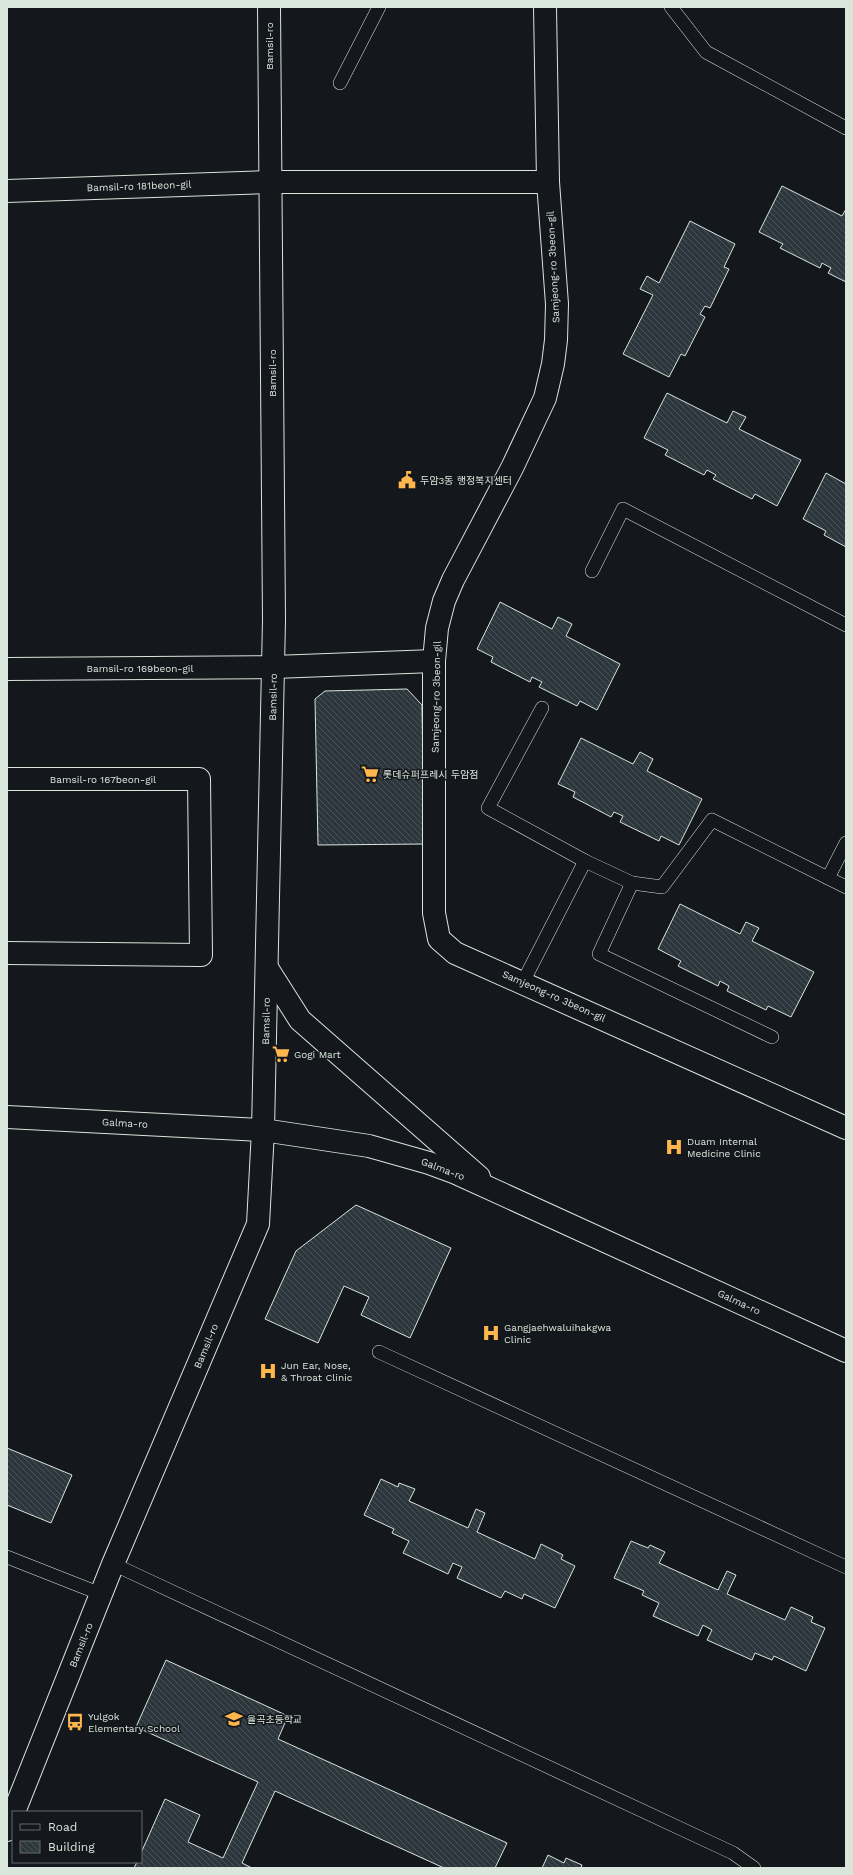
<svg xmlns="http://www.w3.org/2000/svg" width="853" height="1875" font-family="'Work Sans','Noto Sans KR',sans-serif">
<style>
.building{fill:url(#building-back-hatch);stroke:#d8e6dc}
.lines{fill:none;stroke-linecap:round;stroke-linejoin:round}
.service-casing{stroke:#d8e6dc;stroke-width:14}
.minor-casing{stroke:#d8e6dc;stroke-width:24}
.tertiary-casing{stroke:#d8e6dc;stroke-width:24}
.secondary-casing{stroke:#d8e6dc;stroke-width:24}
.service{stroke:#14181c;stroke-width:13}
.minor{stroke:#14181c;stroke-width:22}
.tertiary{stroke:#14181c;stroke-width:22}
.secondary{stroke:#14181c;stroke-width:22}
.labels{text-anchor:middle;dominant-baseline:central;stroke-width:3;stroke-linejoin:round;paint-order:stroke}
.street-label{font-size:10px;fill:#d8e6dc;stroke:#14181c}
.poi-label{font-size:10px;fill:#d8e6dc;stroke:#14181c;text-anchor:start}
</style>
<defs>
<pattern id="building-back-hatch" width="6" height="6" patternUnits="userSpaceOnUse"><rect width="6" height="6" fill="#2c363c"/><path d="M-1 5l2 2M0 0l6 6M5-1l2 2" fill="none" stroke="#4a5358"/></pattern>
</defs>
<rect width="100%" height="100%" fill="#14181c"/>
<g class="building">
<polygon points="782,186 842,216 846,209 846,282 828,273 831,268 822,263 820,268 780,248 783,244 759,232"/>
<polygon points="690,221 735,244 724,267 729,269 710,308 705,306 700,314 705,317 685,356 681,354 669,377 623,354 653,295 640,289 647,276 659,283"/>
<polygon points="667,393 727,423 733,411 746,417 739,429 801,460 777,506 755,494 752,499 713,479 716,475 707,470 704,475 665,455 668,450 644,438"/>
<polygon points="826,473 846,484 846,547 824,535 826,531 803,519"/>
<polygon points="500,602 552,629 558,617 572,624 566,636 620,664 597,710 580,701 577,706 539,687 542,682 532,677 530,682 491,662 493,657 477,649"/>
<polygon points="407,689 422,705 424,844 318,845 315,699 325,691"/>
<polygon points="581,738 633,764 640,752 653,759 647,771 702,799 679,845 661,836 659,841 620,822 623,816 614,812 611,817 573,797 575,792 558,784"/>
<polygon points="680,904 740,934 746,922 759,928 752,941 814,972 791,1017 768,1006 766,1010 727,991 729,986 720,981 718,986 678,966 681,961 658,949"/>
<polygon points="356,1205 451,1248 410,1338 361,1315 369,1297 344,1286 318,1343 265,1319 296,1251"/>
<polygon points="7,1448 72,1475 51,1523 7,1505"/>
<polygon points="381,1479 398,1487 399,1483 415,1489 409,1501 468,1528 476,1509 485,1513 477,1532 535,1559 541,1544 563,1555 561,1559 575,1566 555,1608 524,1594 522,1599 505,1591 501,1598 457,1578 462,1567 453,1563 448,1574 403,1553 409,1541 392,1533 394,1529 364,1515"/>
<polygon points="631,1541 648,1548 650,1545 665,1552 659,1563 718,1590 727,1571 736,1575 727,1594 785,1620 791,1607 813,1617 811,1622 825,1628 806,1671 774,1656 772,1660 755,1653 752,1660 707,1640 712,1630 703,1625 698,1636 653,1616 659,1603 642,1595 644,1591 614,1578"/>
<polygon points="166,1660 288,1716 278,1739 507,1843 495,1868 444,1868 275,1791 242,1863 252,1868 134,1868 137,1862 141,1862 141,1853 165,1799 200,1815 188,1842 223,1858 258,1782 136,1727"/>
<polygon points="548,1855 564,1863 566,1858 582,1865 581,1868 542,1868"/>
</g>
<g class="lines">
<g class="service-casing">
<g id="service">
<polyline points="671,7 706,52 846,128"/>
<polyline points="340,83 379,7"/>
<polyline points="592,571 623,509 846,625"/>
<polyline points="542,708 488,808 585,861"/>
<polyline points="828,878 846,843"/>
<polyline points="632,883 599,954 772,1037"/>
<polyline points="523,982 585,861 632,883 662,887 712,820 846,887"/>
<polyline points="379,1352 846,1567"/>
<polyline points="7,1557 101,1594"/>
<polyline points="113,1564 733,1853 754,1868"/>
</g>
</g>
<g class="minor-casing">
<g id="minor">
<polyline points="545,7 548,182 557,304 556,340 553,364 545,398 512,468 453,580 444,601 437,628 434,661 434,913 439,939 455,953 846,1128"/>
<polyline points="7,191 270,182 548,182"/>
<polyline points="7,669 274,667 434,661"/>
<polyline points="7,779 199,779 201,955 7,953"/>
</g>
</g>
<g class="tertiary-casing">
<g id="tertiary">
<polyline points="267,968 300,1020 479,1177"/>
<polyline points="7,1117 263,1130 369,1146 429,1163 456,1173 846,1351"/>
</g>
</g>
<g class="secondary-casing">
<g id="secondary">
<polyline points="14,1812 113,1564 258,1224 263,1130 274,620 269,7"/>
<polyline points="7,1830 13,1815"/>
</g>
</g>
<use href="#service" class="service"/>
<use href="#minor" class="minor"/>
<use href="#tertiary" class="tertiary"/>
<use href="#secondary" class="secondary"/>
</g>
<defs>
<g id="civic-bare" transform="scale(1.38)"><path d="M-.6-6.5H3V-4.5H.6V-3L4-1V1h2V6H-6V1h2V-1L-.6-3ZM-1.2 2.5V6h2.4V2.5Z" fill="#ffb74d" stroke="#14181c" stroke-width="2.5" paint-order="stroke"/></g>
<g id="supermarket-bare" transform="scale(1.38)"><path d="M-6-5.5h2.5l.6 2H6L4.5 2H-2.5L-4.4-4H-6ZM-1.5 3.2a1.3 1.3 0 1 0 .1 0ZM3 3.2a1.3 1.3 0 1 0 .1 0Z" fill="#ffb74d" stroke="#14181c" stroke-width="2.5" paint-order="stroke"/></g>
<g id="hospital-bare" transform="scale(1.38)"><path d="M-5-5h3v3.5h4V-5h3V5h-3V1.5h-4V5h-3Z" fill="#ffb74d" stroke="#14181c" stroke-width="2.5" paint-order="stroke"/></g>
<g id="school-bare" transform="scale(1.38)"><path d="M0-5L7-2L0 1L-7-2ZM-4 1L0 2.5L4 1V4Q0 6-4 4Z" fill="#ffb74d" stroke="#14181c" stroke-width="2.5" paint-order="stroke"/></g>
<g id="bus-bare" transform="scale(1.38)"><path d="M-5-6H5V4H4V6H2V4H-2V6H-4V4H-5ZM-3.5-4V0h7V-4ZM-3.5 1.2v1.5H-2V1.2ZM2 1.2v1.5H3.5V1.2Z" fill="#ffb74d" stroke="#14181c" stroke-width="2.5" paint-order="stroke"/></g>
</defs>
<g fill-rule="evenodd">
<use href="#civic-bare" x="407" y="480"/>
<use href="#supermarket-bare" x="370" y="774"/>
<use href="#supermarket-bare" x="281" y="1054"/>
<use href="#hospital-bare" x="674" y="1147"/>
<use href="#hospital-bare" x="491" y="1333"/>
<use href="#hospital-bare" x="268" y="1371"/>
<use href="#school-bare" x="234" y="1719"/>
<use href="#bus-bare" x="75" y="1722"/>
</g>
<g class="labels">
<g class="street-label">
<text transform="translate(269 46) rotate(-90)">Bamsil-ro</text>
<text transform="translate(139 186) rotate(-2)">Bamsil-ro 181beon-gil</text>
<text transform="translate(553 267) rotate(-93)">Samjeong-ro 3beon-gil</text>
<text transform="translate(272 373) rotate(-90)">Bamsil-ro</text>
<text x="140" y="668">Bamsil-ro 169beon-gil</text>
<text transform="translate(273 697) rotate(-89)">Bamsil-ro</text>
<text transform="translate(436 697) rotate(-89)">Samjeong-ro 3beon-gil</text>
<text x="103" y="779">Bamsil-ro 167beon-gil</text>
<text transform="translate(554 996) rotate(24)">Samjeong-ro 3beon-gil</text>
<text transform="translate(266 1021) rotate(-89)">Bamsil-ro</text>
<text transform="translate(125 1123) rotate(3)">Galma-ro</text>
<text transform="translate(443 1169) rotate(21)">Galma-ro</text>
<text transform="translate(739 1302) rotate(25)">Galma-ro</text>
<text transform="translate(206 1346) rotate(-67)">Bamsil-ro</text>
<text transform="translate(81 1645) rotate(-68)">Bamsil-ro</text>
</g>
<g class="poi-label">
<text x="420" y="480">두암3동 행정복지센터</text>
<text x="383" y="774">롯데슈퍼프레시 두암점</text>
<text x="294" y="1054">Gogi Mart</text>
<text x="687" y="1141">Duam Internal<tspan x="687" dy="12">Medicine Clinic</tspan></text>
<text x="504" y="1327">Gangjaehwaluihakgwa<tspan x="504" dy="12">Clinic</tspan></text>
<text x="281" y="1365">Jun Ear, Nose,<tspan x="281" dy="12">&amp; Throat Clinic</tspan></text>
<text x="88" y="1716">Yulgok<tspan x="88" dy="12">Elementary School</tspan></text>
<text x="247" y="1719">율곡초등학교</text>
</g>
</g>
<rect width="853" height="1875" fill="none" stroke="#d8e6dc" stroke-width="16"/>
<rect x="12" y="1811" width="130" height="52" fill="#14181c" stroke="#626a69"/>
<rect x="20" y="1824" width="20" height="6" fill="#14181c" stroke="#626a69"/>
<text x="48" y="1831" font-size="12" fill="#d8e6dc">Road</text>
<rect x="20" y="1841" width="20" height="12" fill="url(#building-back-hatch)" stroke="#626a69"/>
<text x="48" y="1851" font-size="12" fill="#d8e6dc">Building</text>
</svg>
